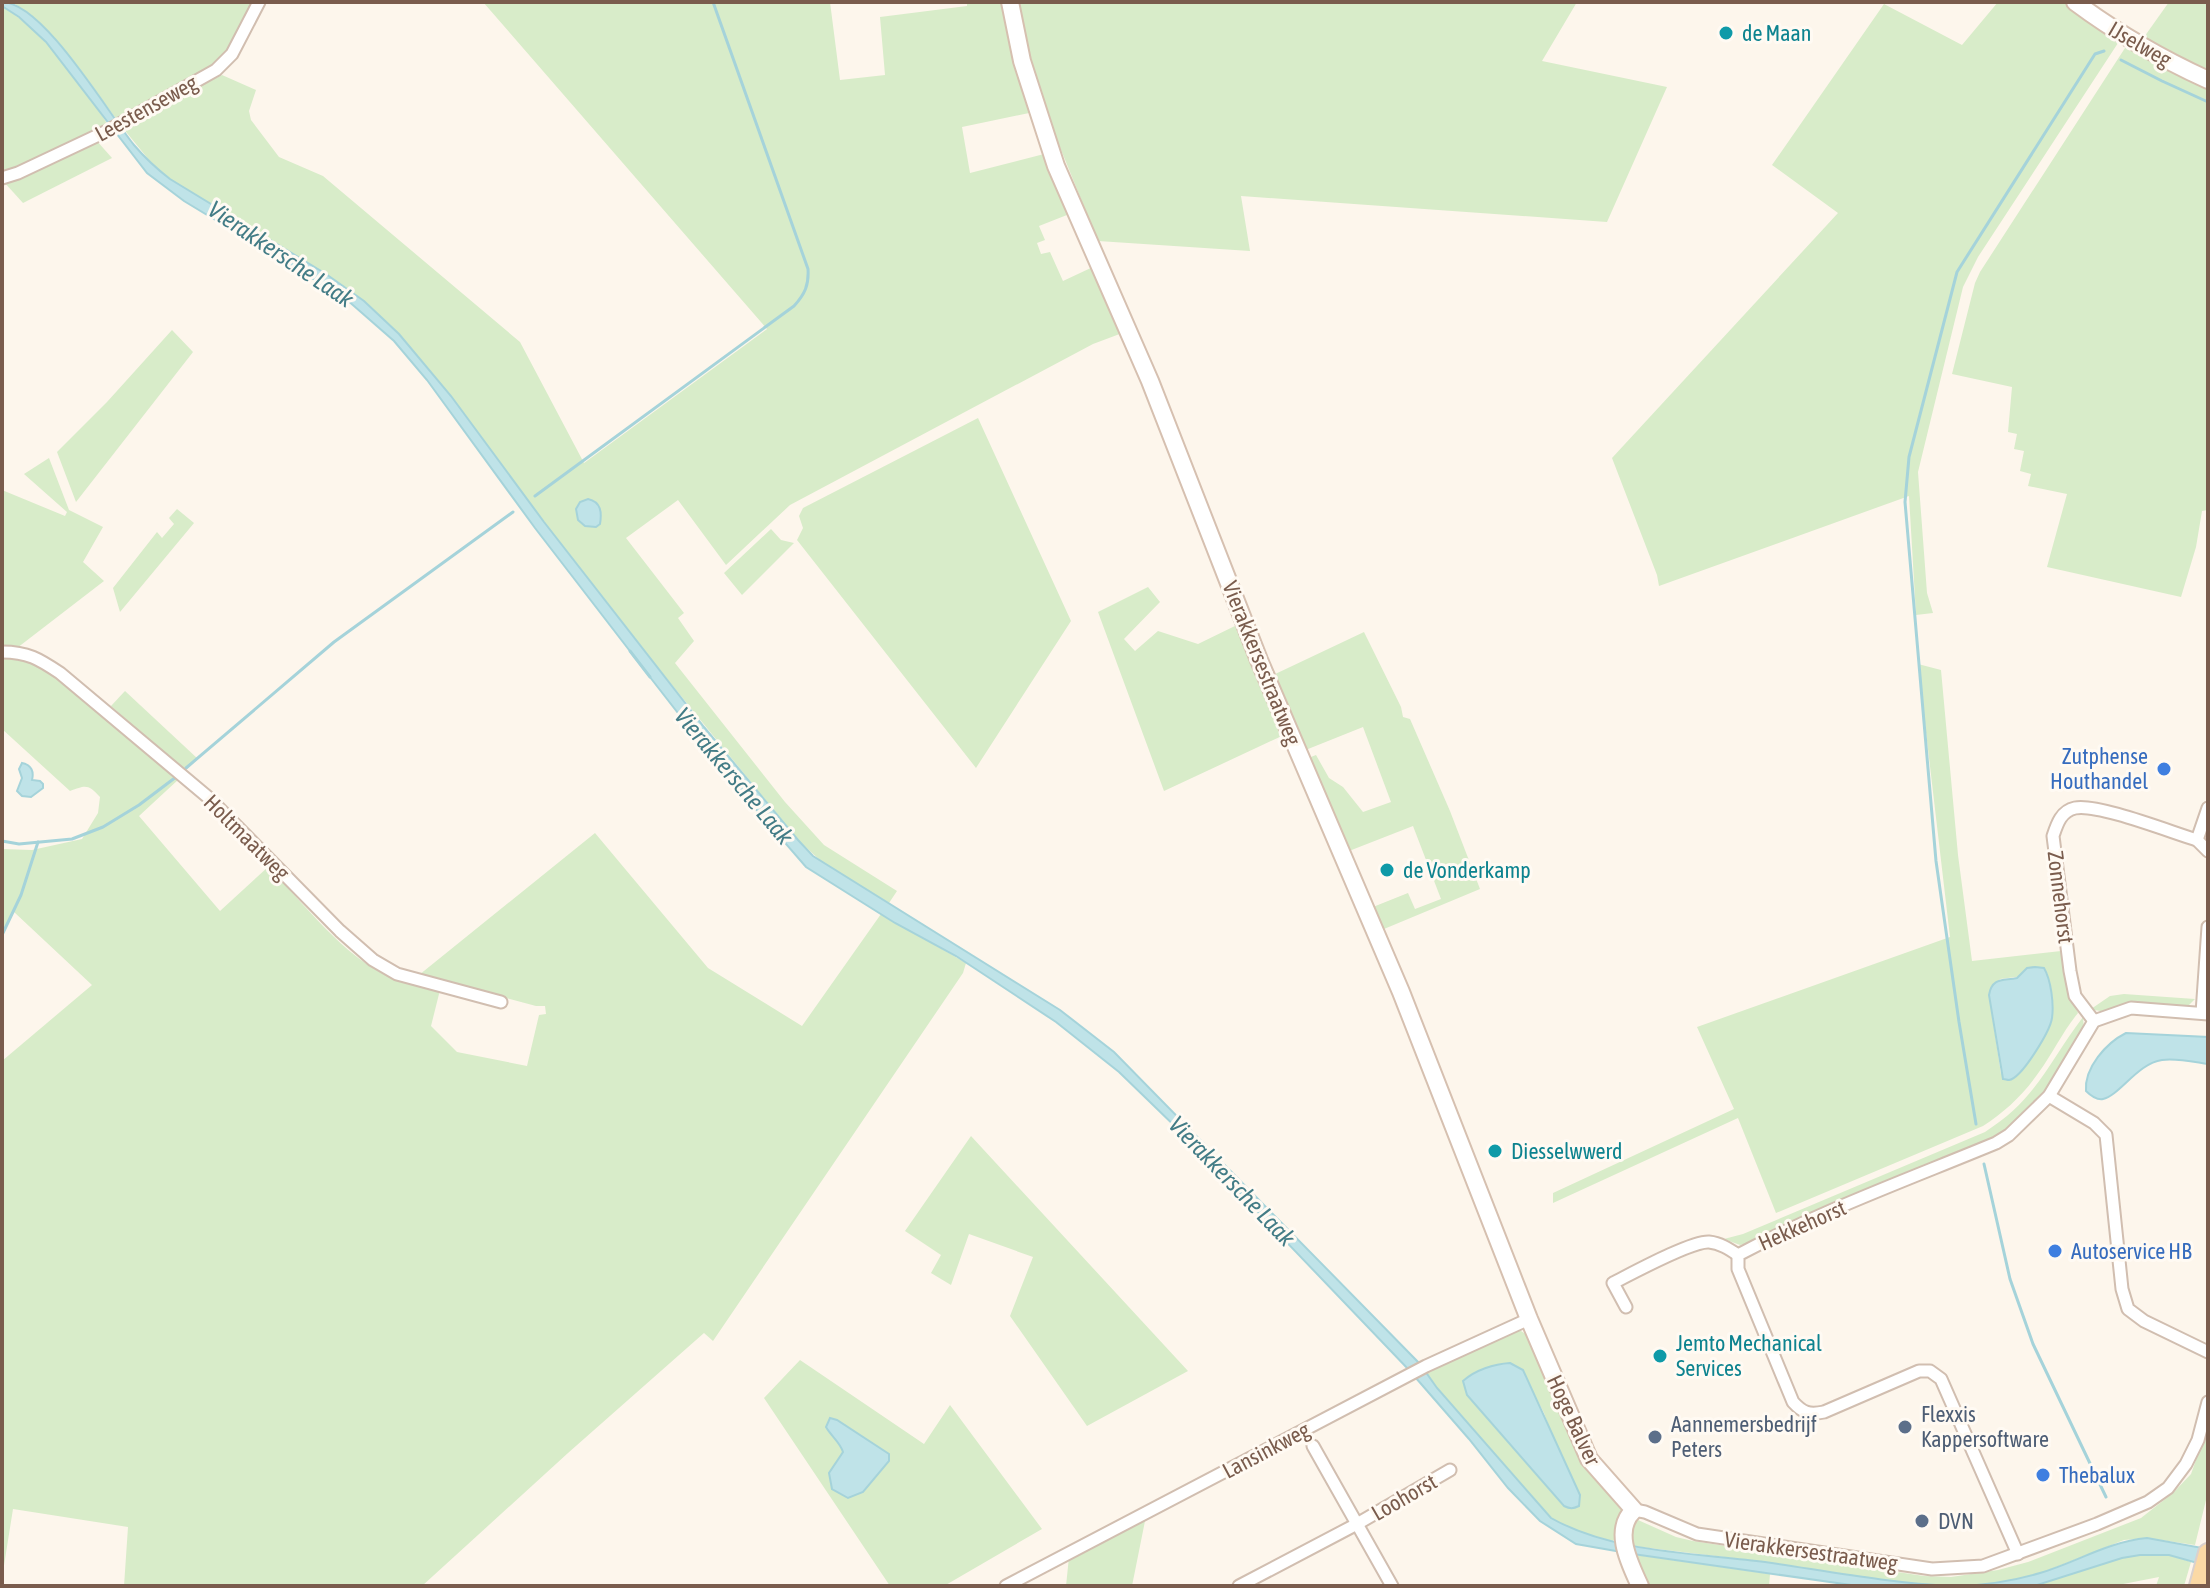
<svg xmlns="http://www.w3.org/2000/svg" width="2210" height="1588" font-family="'Asap Condensed',sans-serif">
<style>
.green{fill:#d8ecc9;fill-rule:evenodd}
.water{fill:#bfe3e8;stroke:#a5d3da;stroke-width:2}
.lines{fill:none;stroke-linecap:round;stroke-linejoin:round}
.stream{stroke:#a5d3da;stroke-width:3}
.street-casing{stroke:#d1beb0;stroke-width:15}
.secondary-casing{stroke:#d6c0b0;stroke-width:20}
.primary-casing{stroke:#dad1cd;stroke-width:22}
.street{stroke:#fff;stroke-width:11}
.secondary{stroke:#fff;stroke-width:16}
.primary{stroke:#fbd9a5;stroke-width:18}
.culture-dot{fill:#0f9aa8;stroke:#fffaf3;stroke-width:3}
.shop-dot{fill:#3f7fe0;stroke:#fffaf3;stroke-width:3}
.service-dot{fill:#5c6f8a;stroke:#fffaf3;stroke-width:3}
.labels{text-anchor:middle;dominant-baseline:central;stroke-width:6;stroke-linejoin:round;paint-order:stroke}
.culture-label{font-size:22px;fill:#0d838f;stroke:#fffaf3;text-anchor:start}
.street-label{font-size:22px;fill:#7a5c4d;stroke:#fffaf3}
.shop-label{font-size:22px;fill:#366cbe;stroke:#fffaf3;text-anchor:start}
.service-label{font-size:22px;fill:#4e5e75;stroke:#fffaf3;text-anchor:start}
.water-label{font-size:24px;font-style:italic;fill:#437c86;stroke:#fffaf3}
</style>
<rect width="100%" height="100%" fill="#fdf6ec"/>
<g class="green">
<path d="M 12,2 L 253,2 L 233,43 L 212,69 L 117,120 C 86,78 57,31 12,2 Z"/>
<polygon points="483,2 830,2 840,80 885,75 880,17 967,6 967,2 1006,2 1034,112 962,127 970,173 1048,153 1072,213 1039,226 1045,240 1037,243 1041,254 1050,252 1063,281 1095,266 1125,332 1093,344 790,505 726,565 678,500 626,538 684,613 678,618 694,641 675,663 785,802 824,845 897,891 889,903 823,863 798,840 659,669 544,522 451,396 399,334 364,301 326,274 170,180 154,166 122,127 222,75 256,90 249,111 251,120 279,157 323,176 520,342 584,463 767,329"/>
<polygon points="1017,2 1577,2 1542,61 1667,87 1607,222 1241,196 1250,251 1098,241 1040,98"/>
<polygon points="1998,2 2069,2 2118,39 2118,43 1978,257 1963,287 1918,472 1927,593 1933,613 1916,615 1909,496 1659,586 1657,575 1612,458 1838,213 1772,165 1884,4 1962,45"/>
<polygon points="2169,2 2208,2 2208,72 2142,40"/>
<path d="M 2,6 C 47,35 79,80 108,125 L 57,150 L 2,173 Z"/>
<polygon points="2129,46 2208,84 2208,510 2202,511 2196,547 2181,597 2047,567 2067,494 2028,486 2031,474 2020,471 2024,451 2014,449 2017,434 2008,432 2012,387 1952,374 1975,283 1980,272 2125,48"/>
<polygon points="96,140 112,158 23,203 4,182"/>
<polygon points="172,330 193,352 76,502 57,452 107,402"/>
<polygon points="978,418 1071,621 976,768 797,540 803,528 799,516 803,508"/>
<polygon points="49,458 69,510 103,527 83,562 104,581 17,648 2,648 2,490 65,516 67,512 24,474"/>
<polygon points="177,509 194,523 120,612 113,588 157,532 162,538 174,524 169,518"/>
<polygon points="771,529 781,540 794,543 742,595 724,573"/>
<polygon points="1148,587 1160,602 1124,639 1135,651 1158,631 1198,644 1239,624 1284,735 1164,791 1098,612"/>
<polygon points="1364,632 1401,707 1403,717 1410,719 1450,811 1480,889 1384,929 1382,932 1373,907 1408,893 1415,909 1441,899 1413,826 1349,851 1306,759 1316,755 1329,778 1343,787 1363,812 1391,802 1363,727 1303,751 1271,676"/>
<path d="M 2,658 C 21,659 37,665 53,674 L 179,779 L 139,816 L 220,911 L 268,867 C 305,904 343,957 392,978 C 407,984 424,986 440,990 L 431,1026 L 457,1052 L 527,1066 L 539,1015 L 546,1014 L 545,1006 L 536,1006 L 419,975 L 595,833 L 708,968 L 802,1026 L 881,914 L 966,963 L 963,973 L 713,1341 L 704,1333 L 568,1453 L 422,1586 L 124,1586 L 128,1527 L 13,1509 L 2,1578 L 2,1061 L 92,985 L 14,912 L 2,936 L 2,849 L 32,850 L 82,839 L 98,813 L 100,797 C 88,784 86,785 70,791 L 2,729 Z"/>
<path d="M 1918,664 L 1941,670 L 1958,855 L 1972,961 L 2061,951 L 2068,992 L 2078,1013 C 2063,1031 2053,1053 2039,1072 C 2024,1094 2005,1112 1983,1126 L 1776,1213 L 1738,1118 L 1553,1203 L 1553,1193 L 1734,1109 L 1697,1027 L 1950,937 ZM 2047,973 L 2051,994 L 2052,1018 L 2045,1035 L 2036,1051 L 2001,1074 L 1989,995 L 2000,979 Z"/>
<polygon points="125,691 198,759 185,771 111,706"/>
<path d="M 2124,994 L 2195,999 L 2187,1007 C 2168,1005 2148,1002 2128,1004 C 2112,1006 2111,1015 2091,1009 L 2110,996 Z"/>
<path d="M 2083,1017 L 2084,1030 C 2063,1064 2041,1105 2008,1130 C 2002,1135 1994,1139 1986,1143 L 1748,1243 L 1740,1245 L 1724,1239 L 1743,1234 L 1985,1132 C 2037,1099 2048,1063 2083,1017 Z"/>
<polygon points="971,1136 1188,1371 1087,1426 1010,1316 1033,1257 969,1234 951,1285 931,1273 941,1255 905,1231"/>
<path d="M 1515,1331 L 1521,1331 L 1533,1339 L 1619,1503 C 1624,1515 1622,1530 1613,1541 L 1577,1532 L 1551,1518 L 1437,1388 L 1420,1364 ZM 1502,1364 L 1522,1370 L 1544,1413 L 1557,1448 L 1467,1377 Z"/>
<polygon points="800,1360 924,1444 950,1405 1042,1529 944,1586 890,1586 764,1398"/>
<polygon points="2208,1426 2208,1492 2195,1545 2147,1538 2124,1540 2041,1573 1994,1584 1959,1586 1911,1584 1766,1562 1632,1546 1633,1528 1638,1520 1676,1537 1693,1541 1924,1576 1951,1577 1998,1570 2028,1562 2141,1518 2173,1493 2191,1474"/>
<polygon points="1146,1516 1132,1586 1066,1586 1069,1557"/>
<polygon points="1630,1554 1770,1574 1769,1586 1646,1586"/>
<polygon points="2140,1555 2169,1555 2191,1562 2184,1586 2156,1586 2159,1577 2113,1586 2034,1586 2122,1558"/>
</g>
<g class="water">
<path d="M 2,2 C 43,2 108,113 134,145 C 145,158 157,169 170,179 L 326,274 L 364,301 L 399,334 L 451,396 L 544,522 L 704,727 L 798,840 L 813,856 L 1060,1010 L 1114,1052 L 1420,1364 L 1437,1388 L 1551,1518 C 1613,1553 1696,1553 1765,1562 C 1827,1571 1889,1583 1952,1586 L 1858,1586 L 1633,1554 L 1576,1544 L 1540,1521 L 1508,1488 L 1469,1439 L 1409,1370 L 1184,1135 L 1119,1072 L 1056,1022 L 956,956 L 895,923 L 806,867 L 727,776 L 653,681 L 535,528 L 427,380 L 394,341 L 346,299 L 184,201 L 147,173 L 46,42 L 19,17 L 2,6 Z"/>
<path d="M 588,499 C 601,502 602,512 600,524 L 596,527 L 585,526 L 578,520 L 576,509 L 580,502 Z"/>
<path d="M 22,763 C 32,765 34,772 32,780 L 40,781 L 43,784 L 43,788 L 31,797 L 22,796 L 17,791 L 22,778 L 19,769 Z"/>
<path d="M 2035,967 L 2044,968 C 2051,980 2054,1004 2052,1018 C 2050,1031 2022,1078 2009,1080 C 2007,1080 2005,1079 2003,1079 L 1989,995 C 1992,977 2003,981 2017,978 L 2027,968 Z"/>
<path d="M 2126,1033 L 2208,1037 L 2208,1064 C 2194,1062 2177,1058 2162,1060 C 2138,1063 2119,1096 2103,1099 C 2097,1100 2090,1095 2086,1091 C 2084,1068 2106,1043 2126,1033 Z"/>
<path d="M 1510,1363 L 1523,1370 L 1580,1495 L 1579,1506 C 1573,1509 1570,1509 1564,1506 L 1467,1395 L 1463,1381 C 1475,1370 1494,1364 1510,1363 Z"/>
<path d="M 830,1418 L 837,1420 L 889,1454 L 889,1461 L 863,1492 L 848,1498 L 832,1489 L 829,1473 L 843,1452 C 840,1442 831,1436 826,1427 Z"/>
<path d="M 2147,1538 L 2208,1549 L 2208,1566 L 2169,1555 L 2140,1555 L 2122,1558 L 2034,1586 L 1959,1586 C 1986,1585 2013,1581 2040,1573 C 2077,1562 2107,1542 2147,1538 Z"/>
</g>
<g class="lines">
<g class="stream">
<polyline points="2121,60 2162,81 2208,102"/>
<path d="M 535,496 L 794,306 C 805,294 809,285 808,269 L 713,2"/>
<polyline points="630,651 650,677"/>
<polyline points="186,768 334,642 513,512"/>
<polyline points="2,841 19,844 72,839 103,827 139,805 176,777"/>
<polyline points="2,935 21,895 38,842"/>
<polyline points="1976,1124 1959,1022 1936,861 1905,502 1909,457 1957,272 2095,54 2104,51"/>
<polyline points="1984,1164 2010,1279 2033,1344 2106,1497"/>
</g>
<g class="street-casing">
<g id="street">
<polyline points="2,178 18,173 107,131 216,70 232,54 259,2"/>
<path d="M 2,652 C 28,652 39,659 60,673 L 209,798 L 340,931 L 373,960 L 397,974 L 501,1002"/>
<polyline points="2197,840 2208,808"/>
<polyline points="2202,1013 2208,927"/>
<path d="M 2094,1021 L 2075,996 L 2070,971 L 2053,836 C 2057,824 2061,811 2075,808 C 2097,803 2173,833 2197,840 L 2208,851"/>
<polyline points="2049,1096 2094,1123 2106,1135 2122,1289 2128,1309 2144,1321 2208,1352"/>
<path d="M 1626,1307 L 1613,1283 C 1631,1274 1691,1241 1709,1242 C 1720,1243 1729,1249 1738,1255"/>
<polyline points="1313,1446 1392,1586"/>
<polyline points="1634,1510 1645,1512 1697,1534 1932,1569 1983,1566 2097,1524 2148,1502 2168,1488 2186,1464 2198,1440 2208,1402"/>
<path d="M 2018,1554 L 1941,1379 L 1930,1371 L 1919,1371 L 1824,1412 C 1809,1415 1803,1413 1793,1402 L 1738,1269 L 1738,1255 C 1821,1211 1909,1179 1996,1143 L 2009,1135 L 2049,1096 L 2094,1021 L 2131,1008 L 2208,1014"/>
<polyline points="1006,1586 1426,1366 1529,1319"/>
<polyline points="1239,1586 1357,1524 1450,1470"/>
</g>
</g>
<g class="secondary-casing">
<g id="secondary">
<path d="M 1010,2 L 1022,61 L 1056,166 L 1150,381 L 1259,660 L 1401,992 L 1529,1319 L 1589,1459 L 1634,1510 C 1612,1530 1630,1564 1640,1586"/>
<path d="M 2075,2 C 2118,34 2160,58 2208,80"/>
</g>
</g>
<g class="primary-casing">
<polyline id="primary" points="2199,1586 2208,1553"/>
</g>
<use href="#street" class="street"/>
<use href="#secondary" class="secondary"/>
<use href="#primary" class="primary"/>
</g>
<g class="culture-dot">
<circle cx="1726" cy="33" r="8"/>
<circle cx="1387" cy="870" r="8"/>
<circle cx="1495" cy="1151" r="8"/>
<circle cx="1660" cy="1356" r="8"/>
</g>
<g class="shop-dot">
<circle cx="2164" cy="769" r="8"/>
<circle cx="2055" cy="1251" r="8"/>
<circle cx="2043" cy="1475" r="8"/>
</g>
<g class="service-dot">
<circle cx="1905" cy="1427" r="8"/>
<circle cx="1655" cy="1437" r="8"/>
<circle cx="1922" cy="1521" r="8"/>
</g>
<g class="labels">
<g class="culture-label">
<text x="1742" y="33">de Maan</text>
<text x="1403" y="870">de Vonderkamp</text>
<text x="1511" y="1151">Diesselwwerd</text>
<text x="1676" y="1343">Jemto Mechanical<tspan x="1676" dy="25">Services</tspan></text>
</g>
<g class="street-label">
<text transform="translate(2140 44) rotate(30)">IJselweg</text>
<text transform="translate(146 108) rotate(-29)">Leestenseweg</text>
<text transform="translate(1262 663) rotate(68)">Vierakkersestraatweg</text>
<text transform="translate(247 837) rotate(45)">Holtmaatweg</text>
<text transform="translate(2061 897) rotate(83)">Zonnehorst</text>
<text transform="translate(1802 1225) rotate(-24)">Hekkehorst</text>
<text transform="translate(1574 1420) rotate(65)">Hoge Balver</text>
<text transform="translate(1266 1450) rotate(-28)">Lansinkweg</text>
<text transform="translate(1404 1497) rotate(-30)">Loohorst</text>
<text transform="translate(1811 1551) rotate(8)">Vierakkersestraatweg</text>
</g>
<g class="shop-label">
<text x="2148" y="756" text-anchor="end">Zutphense<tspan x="2148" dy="25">Houthandel</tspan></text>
<text x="2071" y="1251">Autoservice HB</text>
<text x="2059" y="1475">Thebalux</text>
</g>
<g class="service-label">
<text x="1921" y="1414">Flexxis<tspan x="1921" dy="25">Kappersoftware</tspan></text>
<text x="1671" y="1424">Aannemersbedrijf<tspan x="1671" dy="25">Peters</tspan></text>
<text x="1938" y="1521">DVN</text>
</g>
<g class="water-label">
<text transform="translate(281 254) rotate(34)">Vierakkersche Laak</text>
<text transform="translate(734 776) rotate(50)">Vierakkersche Laak</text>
<text transform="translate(1232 1181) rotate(46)">Vierakkersche Laak</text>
</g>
</g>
<rect width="2210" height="1588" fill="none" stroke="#7a5c4d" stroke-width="8"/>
</svg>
